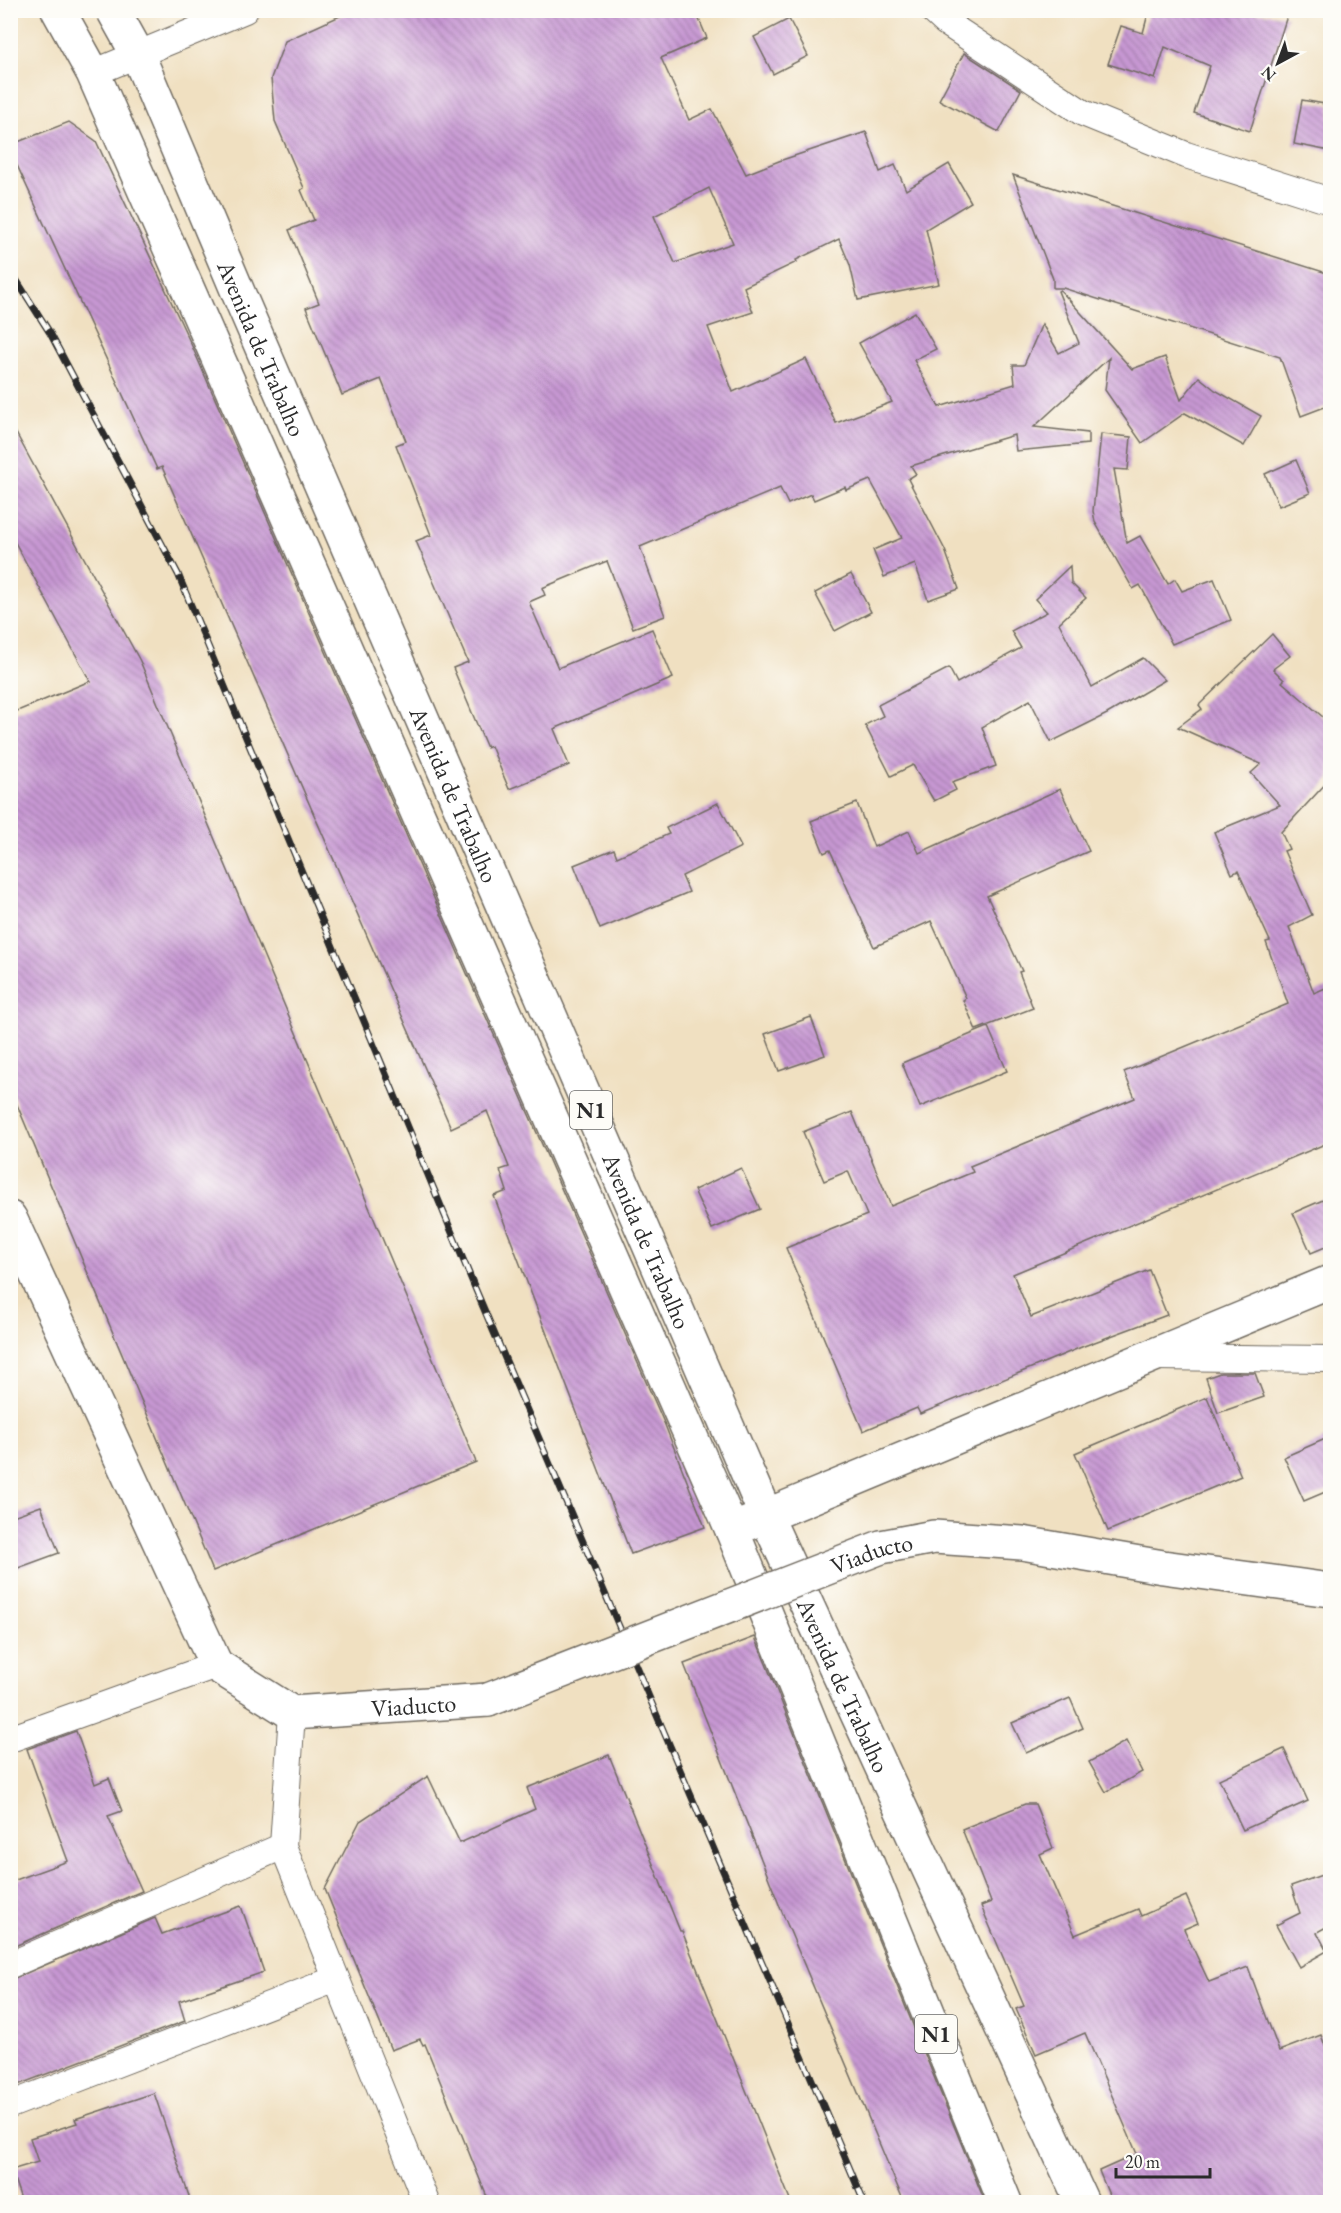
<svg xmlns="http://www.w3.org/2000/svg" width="1341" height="2213" font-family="'EB Garamond',serif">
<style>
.building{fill:url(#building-back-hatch);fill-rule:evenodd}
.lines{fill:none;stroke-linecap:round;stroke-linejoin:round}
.minor-casing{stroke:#706a60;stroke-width:28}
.tertiary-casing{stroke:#706a60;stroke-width:36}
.trunk-casing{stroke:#706a60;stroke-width:36}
.minor{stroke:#fff;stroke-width:26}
.tertiary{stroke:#fff;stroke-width:33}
.trunk{stroke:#fff;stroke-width:33}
.rail-casing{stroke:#2b2b2b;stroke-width:7}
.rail{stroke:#fdfcf7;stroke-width:4.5;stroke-dasharray:14;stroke-linecap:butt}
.tertiary-bridge-casing{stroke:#706a60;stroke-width:36;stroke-linecap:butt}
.tertiary-bridge{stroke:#fff;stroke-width:33}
.labels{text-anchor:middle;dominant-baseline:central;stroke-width:5;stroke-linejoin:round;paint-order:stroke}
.shield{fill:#fdfcf7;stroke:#6a6a68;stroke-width:1.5}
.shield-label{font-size:22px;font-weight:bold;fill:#2b2b2b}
.street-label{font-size:24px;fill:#2b2b2b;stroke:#fdfcf7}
</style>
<defs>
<pattern id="building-back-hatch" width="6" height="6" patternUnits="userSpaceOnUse" patternTransform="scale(1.5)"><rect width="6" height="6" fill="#c798d3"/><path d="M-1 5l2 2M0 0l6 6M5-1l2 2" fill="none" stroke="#a27cab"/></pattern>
</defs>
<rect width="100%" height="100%" fill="#fdfcf7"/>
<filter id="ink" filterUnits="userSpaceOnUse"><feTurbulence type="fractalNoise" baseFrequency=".0167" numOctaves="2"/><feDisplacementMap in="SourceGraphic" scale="12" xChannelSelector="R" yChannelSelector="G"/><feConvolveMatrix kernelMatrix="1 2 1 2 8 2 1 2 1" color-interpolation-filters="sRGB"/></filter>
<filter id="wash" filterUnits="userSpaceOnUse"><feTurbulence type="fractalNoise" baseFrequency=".008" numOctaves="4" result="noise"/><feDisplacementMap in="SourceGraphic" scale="24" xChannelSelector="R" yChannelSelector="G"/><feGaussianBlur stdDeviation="1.35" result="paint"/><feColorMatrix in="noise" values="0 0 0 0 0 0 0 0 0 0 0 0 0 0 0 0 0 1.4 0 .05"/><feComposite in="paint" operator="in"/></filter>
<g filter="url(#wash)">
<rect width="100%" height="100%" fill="#f0e0c1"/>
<g id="blocks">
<g class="building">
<path d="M 353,10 L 695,10 L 707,38 L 661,58 L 689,120 L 712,109 L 746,174 L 779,161 L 866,132 L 880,172 L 895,165 L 906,190 L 949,164 L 971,202 L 926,229 L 939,284 L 858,300 L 850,265 L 839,239 L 796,260 L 797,262 L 744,287 L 753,312 L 708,327 L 733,392 L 806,359 L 836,423 L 892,402 L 859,343 L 915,312 L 936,349 L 914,360 L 939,407 L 1015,384 L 1013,365 L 1024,365 L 1042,324 L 1059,353 L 1079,343 L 1058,291 L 1060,290 L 1132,369 L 1165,357 L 1181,400 L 1199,377 L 1215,390 L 1261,416 L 1244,446 L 1185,413 L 1142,443 L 1105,390 L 1109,358 L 1034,427 L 1088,433 L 1088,444 L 1016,451 L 1014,435 L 911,466 L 916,474 L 908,479 L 945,550 L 959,589 L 928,600 L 915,564 L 884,577 L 873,550 L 902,538 L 870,480 L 846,490 L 845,487 L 814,500 L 811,494 L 788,504 L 780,488 L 640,547 L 665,616 L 633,628 L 607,561 L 542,588 L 545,595 L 529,602 L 558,668 L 652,629 L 673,678 L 554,729 L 569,765 L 509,789 L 491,746 L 487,748 L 453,668 L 468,662 L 416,541 L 431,535 L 396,445 L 406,441 L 381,379 L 342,395 L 306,308 L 319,303 L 289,230 L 314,220 L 301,190 L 304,188 L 275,121 L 271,78 L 285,41 ZM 709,188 L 733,243 L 675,263 L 654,216 Z"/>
<polygon points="1149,10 1233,10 1287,16 1250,131 1194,113 1210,66 1165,47 1155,79 1108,64 1121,26 1143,33"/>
<polygon points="789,19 808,56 773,74 754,37"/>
<polygon points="964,53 1021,90 999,132 939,100"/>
<polygon points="1302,100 1330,105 1330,151 1294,144"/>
<polygon points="69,122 96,141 191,344 665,1425 705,1527 631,1554 494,1196 507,1191 500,1170 509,1167 487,1111 451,1128 162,467 157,469 10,150 10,145"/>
<polygon points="1013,175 1330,274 1330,405 1301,416 1280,357 1063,288 1053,288 1053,279"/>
<polygon points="10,422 140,661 476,1462 213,1571 10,1088 10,714 90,681 10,533"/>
<polygon points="1101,434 1131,437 1128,470 1114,469 1127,543 1140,536 1168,584 1175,579 1182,591 1214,579 1231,620 1172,644 1140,585 1133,589 1095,522 1093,511"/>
<polygon points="1296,460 1310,493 1279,506 1265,474"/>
<polygon points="1070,566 1071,583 1086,598 1059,623 1092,687 1143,658 1165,680 1107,714 1051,742 1030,700 982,727 996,766 952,782 956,790 934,801 913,765 891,776 865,725 883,716 878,705 949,668 957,683 1021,648 1011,631 1047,612 1035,599"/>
<polygon points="851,574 871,612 835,631 815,593"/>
<polygon points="1272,634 1290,656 1273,669 1284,680 1282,682 1330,723 1330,779 1281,832 1289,849 1284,851 1312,915 1289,927 1314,993 1330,986 1330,1142 1013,1274 1031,1317 1149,1270 1167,1315 1084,1346 920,1414 917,1408 863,1431 786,1248 867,1215 848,1171 824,1181 803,1132 852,1112 891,1206 973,1172 970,1166 1135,1098 1124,1072 1288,1004 1266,942 1270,941 1238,871 1232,874 1214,832 1280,805 1251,773 1261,764 1178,727 1202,709 1199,705"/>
<polygon points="1060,789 1089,851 987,896 1022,971 1019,972 1033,1008 976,1030 963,1000 966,998 931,921 874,947 830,850 824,853 811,821 857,803 874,847 909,831 919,853"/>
<polygon points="718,803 741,847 682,876 689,892 600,929 574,865 614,849 617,857 669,834 666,828"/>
<polygon points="811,1017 825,1055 779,1071 765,1034"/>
<polygon points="988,1027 1007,1071 920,1107 902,1063"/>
<polygon points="741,1168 760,1209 712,1229 694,1190"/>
<polygon points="1330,1197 1330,1245 1311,1253 1293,1213"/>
<polygon points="1220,1373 1255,1373 1264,1397 1218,1413 1206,1378"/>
<polygon points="1207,1397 1241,1476 1108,1531 1075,1453"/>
<polygon points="1330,1437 1330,1490 1304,1501 1284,1457"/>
<polygon points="41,1506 59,1553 10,1571 10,1517"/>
<polygon points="755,1637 985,2202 904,2202 782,1912 684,1664"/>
<polygon points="1070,1698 1083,1728 1026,1753 1012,1723"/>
<polygon points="76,1731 95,1784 109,1778 122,1811 108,1816 142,1891 10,1948 10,1882 68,1861 27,1749"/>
<polygon points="1126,1741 1142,1772 1106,1792 1089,1762"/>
<polygon points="1284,1749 1308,1801 1243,1830 1219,1779"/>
<polygon points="609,1755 680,1931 682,1931 791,2202 489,2202 425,2044 423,2045 420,2039 391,2050 325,1889 360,1821 428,1776 460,1843 535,1809 527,1788"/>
<polygon points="1025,1804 1035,1804 1053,1848 1040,1854 1075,1935 1138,1909 1141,1916 1186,1896 1198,1923 1184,1929 1209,1982 1248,1967 1279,2051 1321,2035 1330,2059 1330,2202 1112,2202 1099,2171 1137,2154 1085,2033 1036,2054 1016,2009 1024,2006 981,1906 991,1902 962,1829"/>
<polygon points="1330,1872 1330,1925 1317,1932 1327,1951 1299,1967 1276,1925 1300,1913 1291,1886"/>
<polygon points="241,1906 264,1972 179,2001 185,2021 10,2088 10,1980 155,1918 162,1934"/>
<polygon points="154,2093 191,2202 22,2202 11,2170 38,2162 30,2138 77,2123 75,2119"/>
</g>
</g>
</g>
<g filter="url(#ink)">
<use href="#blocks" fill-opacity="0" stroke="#706a60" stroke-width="1.5"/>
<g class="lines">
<g class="minor-casing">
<g id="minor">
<polyline points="932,10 945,22 1083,113 1186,155 1330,201"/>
<polyline points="93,73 245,10"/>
<polyline points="1156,1357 1330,1359"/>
<polyline points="292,1713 283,1846 426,2202"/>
<polyline points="10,1739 216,1665"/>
<polyline points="10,1965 283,1846"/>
<polyline points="10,2105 336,1979"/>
</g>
</g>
<g class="tertiary-casing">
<g id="tertiary">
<path id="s1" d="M 10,1218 L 216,1665 L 292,1713 L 488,1700"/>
<polyline points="732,1530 1330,1282"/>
</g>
</g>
<g class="trunk-casing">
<g id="trunk">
<polyline points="58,10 93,73 732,1530 1005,2202"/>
<path id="s2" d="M 113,10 L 138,55 L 243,304 L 766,1516 L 1082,2202"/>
</g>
</g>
<use href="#minor" class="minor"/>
<use href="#tertiary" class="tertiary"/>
<use href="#trunk" class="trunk"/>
<g class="rail-casing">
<polyline id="rail" points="10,270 50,333 178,574 475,1288 864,2202"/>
</g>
<use href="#rail" class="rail"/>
<g class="tertiary-bridge-casing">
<g id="tertiary-bridge">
<path id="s3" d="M 488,1700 L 881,1547 L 934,1537 L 1022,1543 L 1163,1567 L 1330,1590"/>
</g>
</g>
<use href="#tertiary-bridge" class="tertiary-bridge"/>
</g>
</g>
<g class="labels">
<g class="shield">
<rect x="570" y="1091" width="42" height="38" rx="4.5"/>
<rect x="915" y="2015" width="42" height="38" rx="4.5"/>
</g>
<g class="shield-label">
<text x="591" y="1110">N1</text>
<text x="936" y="2034">N1</text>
</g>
<g class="street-label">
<text stroke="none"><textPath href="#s2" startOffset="370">Avenida de Trabalho</textPath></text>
<text stroke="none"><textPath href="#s2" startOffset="856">Avenida de Trabalho</textPath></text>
<text stroke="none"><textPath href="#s2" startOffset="1342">Avenida de Trabalho</textPath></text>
<text stroke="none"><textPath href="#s3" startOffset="411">Viaducto</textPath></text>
<text stroke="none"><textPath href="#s2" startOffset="1828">Avenida de Trabalho</textPath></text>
<text stroke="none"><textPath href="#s1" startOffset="704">Viaducto</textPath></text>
</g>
</g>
<rect width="1341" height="2213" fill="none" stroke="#fdfcf7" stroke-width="36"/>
<g transform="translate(1278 63) rotate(221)" stroke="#fdfcf7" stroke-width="4.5" paint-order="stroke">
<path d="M0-4.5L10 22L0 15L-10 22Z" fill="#2b2b2b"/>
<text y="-9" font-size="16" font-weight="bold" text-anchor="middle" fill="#2b2b2b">N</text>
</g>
<path d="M1116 2168v9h94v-9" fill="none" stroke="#2b2b2b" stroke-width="3"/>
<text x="1125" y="2168" font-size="18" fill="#2b2b2b" stroke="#fdfcf7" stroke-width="4.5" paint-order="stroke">20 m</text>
</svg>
